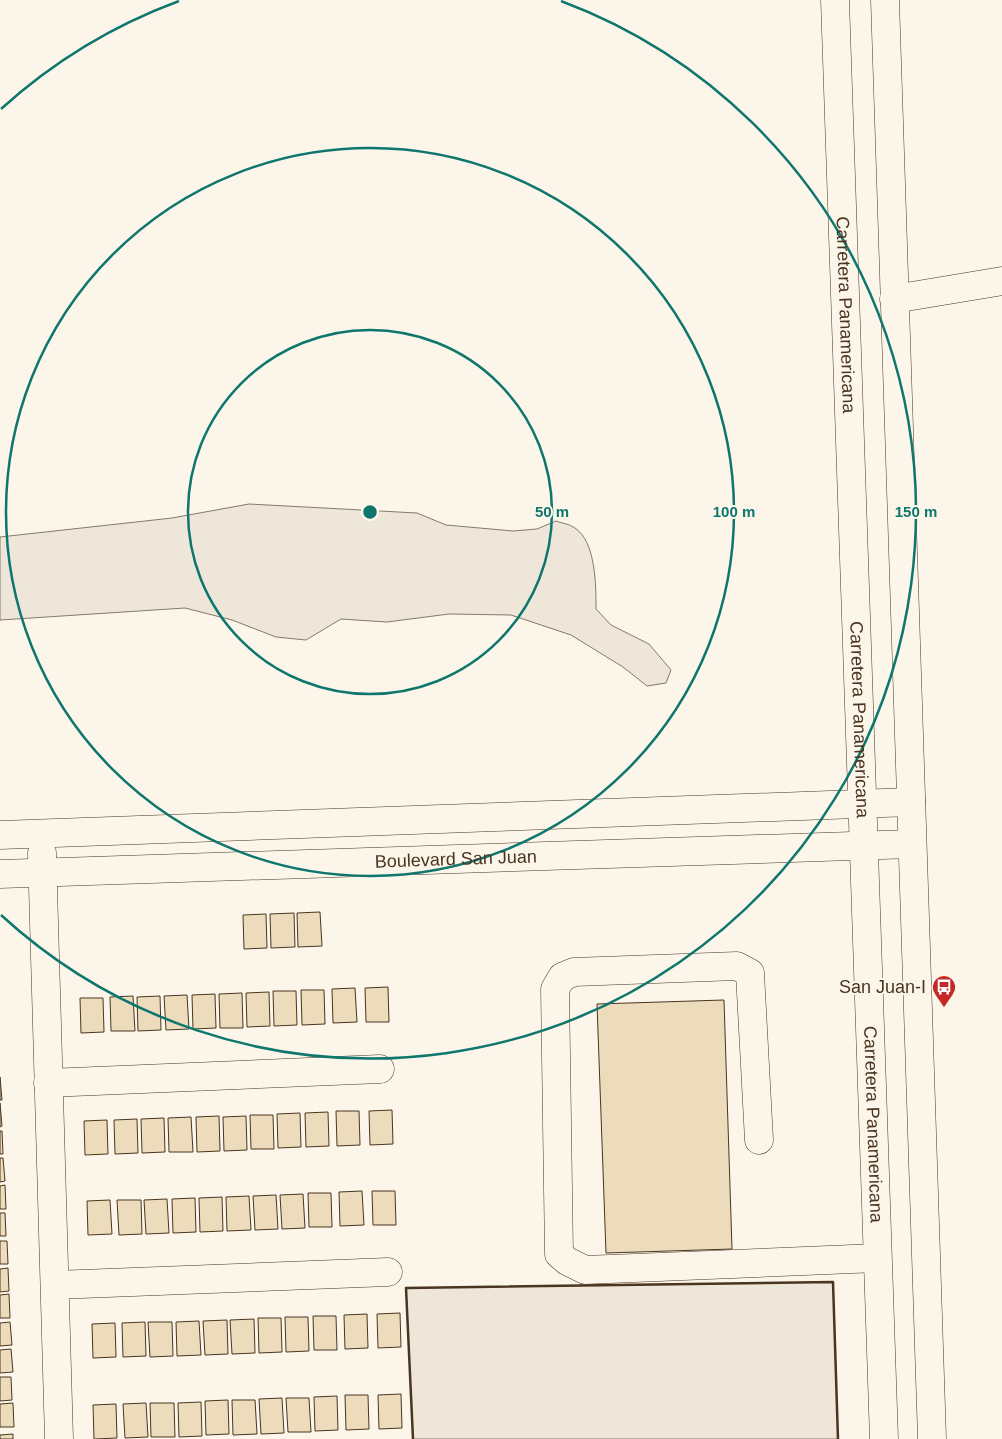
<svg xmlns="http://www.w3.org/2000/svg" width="1002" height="1439" font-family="Arial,sans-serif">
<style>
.green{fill:#ede6d9;stroke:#887966}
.building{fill:#ecdcbc;stroke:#4a3520}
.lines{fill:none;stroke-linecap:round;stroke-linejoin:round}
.minor-casing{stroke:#4a3520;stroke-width:29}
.highway-casing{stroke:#4a3520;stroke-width:29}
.minor{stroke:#fbf6e9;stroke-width:28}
.highway{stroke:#fbf6e9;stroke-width:28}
.wall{stroke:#4a3520;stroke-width:2.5}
.ring{fill:none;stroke:#0f766e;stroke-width:2.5}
.labels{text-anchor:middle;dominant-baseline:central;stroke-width:4;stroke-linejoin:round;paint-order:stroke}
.street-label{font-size:18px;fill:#4a3520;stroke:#fbf6e9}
.poi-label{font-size:18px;fill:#4a3520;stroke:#fbf6e9;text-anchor:end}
.centre{fill:#0f766e;stroke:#fbf6e9;stroke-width:2.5}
.ring-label{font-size:15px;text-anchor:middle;font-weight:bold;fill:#0f766e;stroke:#fbf6e9;stroke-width:4;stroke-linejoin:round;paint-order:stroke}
</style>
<rect width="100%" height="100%" fill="#fbf6e9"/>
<g class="green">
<path d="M 249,504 L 417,513 L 446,525 L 513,531 L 537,529 L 556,521 C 561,523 570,524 575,528 C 596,542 596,586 596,609 L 611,625 L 649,644 L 671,670 L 666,683 L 647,686 L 623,667 L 571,635 L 511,615 L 449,614 L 387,622 L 341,619 L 306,640 L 276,637 L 232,620 L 185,608 L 0,620 L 0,537 L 172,518 Z"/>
<polygon points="833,1282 838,1439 413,1439 406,1288"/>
</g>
<g class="building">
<polygon points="320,912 322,946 298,947 297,913"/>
<polygon points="294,913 295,947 271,948 270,914"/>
<polygon points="266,914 267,948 244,949 243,915"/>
<polygon points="388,987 389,1022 366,1022 365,988"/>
<polygon points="355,988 357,1022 333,1023 332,989"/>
<polygon points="301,990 324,990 325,1024 302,1025"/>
<polygon points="273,991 296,991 297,1025 274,1026"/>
<polygon points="269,992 270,1026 247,1027 246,993"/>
<polygon points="242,993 243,1028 220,1028 219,994"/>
<polygon points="215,994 216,1028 193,1029 192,995"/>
<polygon points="187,995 189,1029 166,1030 164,996"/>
<polygon points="133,996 135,1031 111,1031 110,997"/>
<polygon points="160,996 161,1030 138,1031 137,997"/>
<polygon points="80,998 103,998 104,1032 81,1033"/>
<polygon points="724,1000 732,1249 606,1253 597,1004"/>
<polygon points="0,1077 2,1100 0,1100"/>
<polygon points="0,1103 2,1126 0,1127"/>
<polygon points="392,1110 393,1144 370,1145 369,1111"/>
<polygon points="336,1111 359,1111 360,1145 337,1146"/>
<polygon points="328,1112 329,1146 306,1147 305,1113"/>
<polygon points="300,1113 301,1147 278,1148 277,1114"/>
<polygon points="250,1115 273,1115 274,1149 251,1149"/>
<polygon points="219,1116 220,1151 197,1152 196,1117"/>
<polygon points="246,1116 247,1150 224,1151 223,1117"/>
<polygon points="191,1117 193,1152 169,1152 168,1118"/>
<polygon points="164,1118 165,1152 142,1153 141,1119"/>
<polygon points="137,1119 138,1153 115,1154 114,1120"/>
<polygon points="107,1120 108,1154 85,1155 84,1121"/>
<polygon points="0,1131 2,1131 3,1154 0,1154"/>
<polygon points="0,1158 3,1158 5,1181 0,1182"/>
<polygon points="5,1185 6,1209 0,1209 0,1186"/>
<polygon points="362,1191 364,1225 340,1226 339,1192"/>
<polygon points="372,1191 395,1191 396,1225 373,1225"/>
<polygon points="308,1193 331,1193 332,1227 309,1227"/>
<polygon points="303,1194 305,1228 282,1229 280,1195"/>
<polygon points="276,1195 278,1229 255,1230 253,1196"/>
<polygon points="249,1196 251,1230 227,1231 226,1197"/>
<polygon points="222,1197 223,1231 200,1232 199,1198"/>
<polygon points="195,1198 196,1232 173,1233 172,1199"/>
<polygon points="167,1199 169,1233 146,1234 144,1200"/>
<polygon points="110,1200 112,1234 88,1235 87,1201"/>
<polygon points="117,1200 141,1200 142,1234 119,1235"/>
<polygon points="0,1213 5,1213 6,1236 0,1236"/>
<polygon points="0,1241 7,1241 8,1264 0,1264"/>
<polygon points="8,1268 9,1291 0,1292 0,1269"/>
<polygon points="9,1294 10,1318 0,1318 0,1295"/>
<polygon points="400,1313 401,1347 378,1348 377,1314"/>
<polygon points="367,1314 368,1348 345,1349 344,1315"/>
<polygon points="313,1316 336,1316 337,1350 314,1350"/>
<polygon points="285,1317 308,1317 309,1351 286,1352"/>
<polygon points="258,1318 281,1318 282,1352 259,1353"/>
<polygon points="254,1319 255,1353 232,1354 230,1320"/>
<polygon points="227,1320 228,1354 205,1355 203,1321"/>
<polygon points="199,1321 201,1355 177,1356 176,1322"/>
<polygon points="10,1322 12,1345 0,1346 0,1323"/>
<polygon points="145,1322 146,1356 123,1357 122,1323"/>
<polygon points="148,1322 172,1322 173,1356 150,1357"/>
<polygon points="115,1323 116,1357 93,1358 92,1324"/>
<polygon points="11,1349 13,1372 0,1373 0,1350"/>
<polygon points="0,1377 11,1377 12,1400 0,1401"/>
<polygon points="401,1394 402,1428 379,1429 378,1395"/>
<polygon points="345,1395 368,1395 369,1429 346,1430"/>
<polygon points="337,1396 338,1430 315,1431 314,1397"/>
<polygon points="282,1398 284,1433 261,1434 259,1399"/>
<polygon points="286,1398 309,1398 311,1432 288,1432"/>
<polygon points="228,1400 229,1434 206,1435 205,1401"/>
<polygon points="232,1400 255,1400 257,1434 233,1435"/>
<polygon points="201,1402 202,1436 179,1437 178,1403"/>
<polygon points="13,1403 14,1427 0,1427 0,1404"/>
<polygon points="146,1403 148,1437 125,1438 123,1404"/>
<polygon points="150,1403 174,1403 175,1437 151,1437"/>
<polygon points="116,1404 117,1438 94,1439 93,1405"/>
<polygon points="13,1434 13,1439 0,1439 0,1435"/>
</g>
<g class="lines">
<g class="minor-casing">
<g id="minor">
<polyline points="894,299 1002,281"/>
<polyline points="0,835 911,802"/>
<polyline points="42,853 59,1439"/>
<path id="s1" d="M 0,874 L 912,844"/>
<polyline points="48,1083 380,1069"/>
<polyline points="759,1140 750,973 737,966 574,972 562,977 555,989 559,1254 567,1261 585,1270 877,1258"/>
<polyline points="55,1285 388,1272"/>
</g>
</g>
<g class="highway-casing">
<g id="highway">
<path id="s2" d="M 835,0 L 884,1439"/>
<polyline points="885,0 932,1439"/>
</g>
</g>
<use href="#minor" class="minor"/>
<use href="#highway" class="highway"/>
<polyline class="wall" points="413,1439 406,1288 833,1282 838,1439"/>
</g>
<g class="ring">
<circle cx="370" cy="512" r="182"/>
<circle cx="370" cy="512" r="364"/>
<path d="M1 109A546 546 0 0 1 179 1M561 1A546 546 0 1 1 1 915"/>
</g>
<defs>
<g id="bus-pin" transform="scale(1.25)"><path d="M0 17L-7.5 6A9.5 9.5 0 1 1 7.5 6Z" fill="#c62828" stroke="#fbf6e9"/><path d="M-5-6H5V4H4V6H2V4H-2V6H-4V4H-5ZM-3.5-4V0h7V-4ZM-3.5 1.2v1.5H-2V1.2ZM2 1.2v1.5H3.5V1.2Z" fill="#fff"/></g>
</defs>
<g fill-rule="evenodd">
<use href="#bus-pin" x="944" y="987"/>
</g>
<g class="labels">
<g class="street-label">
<text stroke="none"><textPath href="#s2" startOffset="315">Carretera Panamericana</textPath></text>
<text stroke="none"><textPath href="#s2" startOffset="720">Carretera Panamericana</textPath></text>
<text stroke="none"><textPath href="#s1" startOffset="456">Boulevard San Juan</textPath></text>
<text stroke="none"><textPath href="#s2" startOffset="1125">Carretera Panamericana</textPath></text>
</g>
<g class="poi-label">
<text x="926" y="987">San Juan-I</text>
</g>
</g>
<circle cx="370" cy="512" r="8" class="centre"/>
<g class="ring-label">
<text x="552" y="517">50 m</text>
<text x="734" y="517">100 m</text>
<text x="916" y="517">150 m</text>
</g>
</svg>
